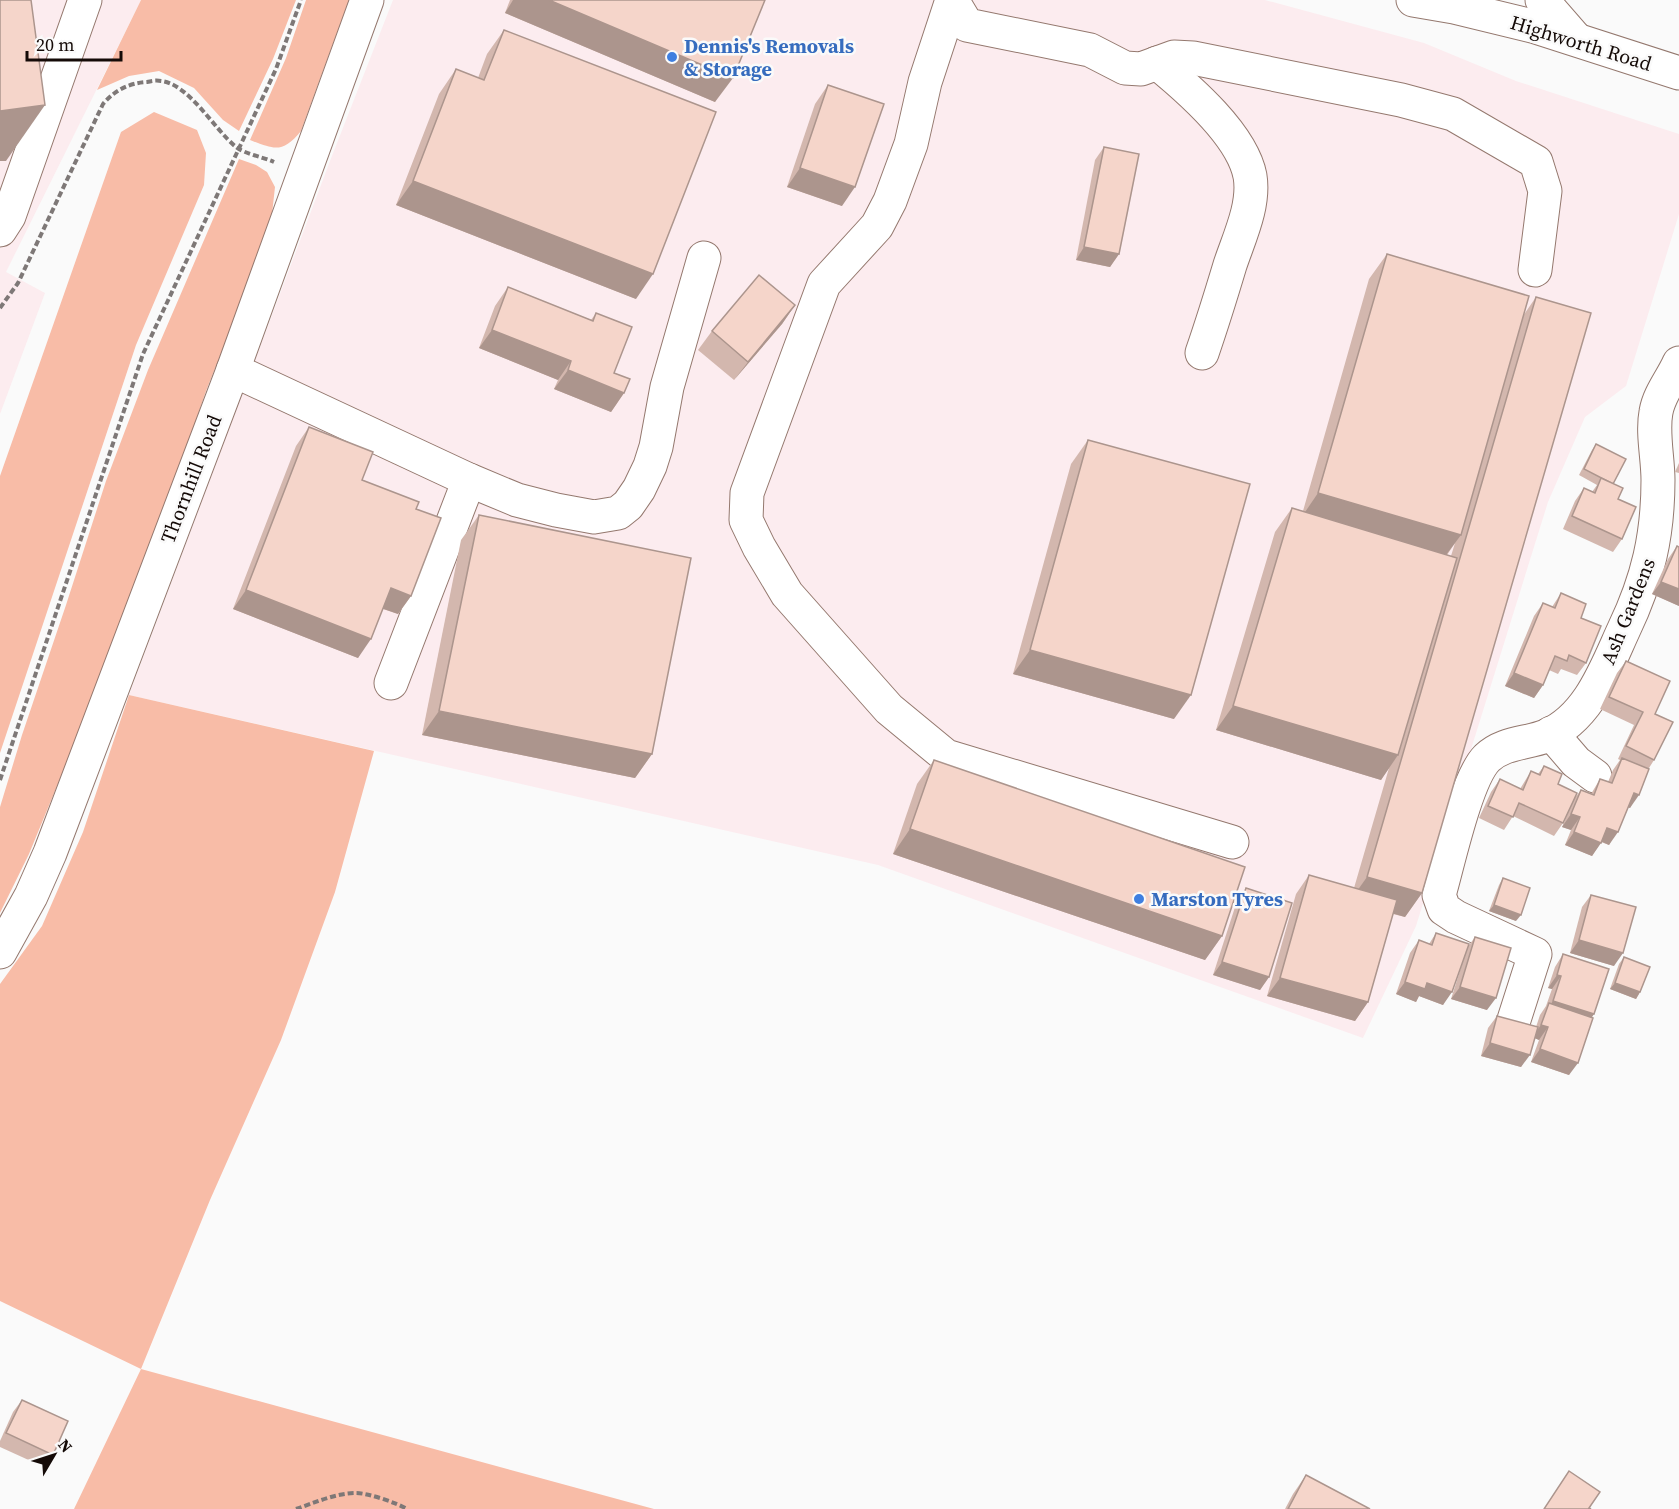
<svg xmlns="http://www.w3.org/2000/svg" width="1679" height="1509" font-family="'Source Serif 4',serif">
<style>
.industrial{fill:#fcecef}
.green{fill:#f8bca7}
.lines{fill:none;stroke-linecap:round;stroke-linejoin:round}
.minor-casing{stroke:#94786e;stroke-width:35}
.path{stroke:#7e7877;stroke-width:4;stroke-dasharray:6 3;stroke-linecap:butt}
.minor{stroke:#fff;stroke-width:33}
.wall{fill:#d3b7ae;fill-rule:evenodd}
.shaded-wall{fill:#ac958d}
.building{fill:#f5d5ca;stroke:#ac958d;stroke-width:1.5}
.shop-dot{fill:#3f7fe0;stroke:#fafafa;stroke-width:2}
.labels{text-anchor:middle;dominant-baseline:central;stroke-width:5;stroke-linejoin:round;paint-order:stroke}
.street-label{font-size:20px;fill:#140a07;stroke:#fafafa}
.shop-label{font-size:20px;font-weight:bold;fill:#366cbe;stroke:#fafafa;text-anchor:start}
</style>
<rect width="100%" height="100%" fill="#fafafa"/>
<g class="industrial">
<polygon points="0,0 141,0 6,272 45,293 0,414"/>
<polygon points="393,0 1265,0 1424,43 1516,81 1679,134 1679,214 1626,386 1585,417 1548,502 1416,926 1363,1038 878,865 129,695 330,161"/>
</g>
<g class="green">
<polygon points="141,0 296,0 273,59 239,131 223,120 194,88 159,71 129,76 97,90"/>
<path d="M 306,0 L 349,0 L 301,131 C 283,153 275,150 250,140 L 286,58 Z"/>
<polygon points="154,112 197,130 206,153 204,185 136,345 0,753 0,476 121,132"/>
<polygon points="239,159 256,165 267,172 275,187 271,223 263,248 206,391 174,484 71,752 29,854 0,913 0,807 22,735 66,605 106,481 148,370"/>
<polygon points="129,695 374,751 335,892 281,1040 210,1200 141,1369 654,1509 74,1509 141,1369 0,1301 0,984 42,926 83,832"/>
</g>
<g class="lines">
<g class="minor-casing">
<g id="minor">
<polyline points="952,0 925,82 911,144 890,201 877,226 824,284 747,493 746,520 759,547 787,594 889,709 946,756 1232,842"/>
<polyline points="952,0 967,25 1090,50 1125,68 1141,69 1174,57 1193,58 1401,100 1453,114 1536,162 1545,191 1535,270"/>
<polyline points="1413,0 1454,7 1536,27 1679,73"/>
<polyline points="1542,0 1576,39"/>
<path d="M 1157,63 C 1189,89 1242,135 1250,176 C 1255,205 1239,238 1230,265 C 1221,295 1212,324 1202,353"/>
<polyline points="0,230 9,216 85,0"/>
<polyline points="233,370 469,480 517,500 556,510 594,517 618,513 628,505 639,489 650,466 656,447 667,387 704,258"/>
<polyline points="391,683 469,480"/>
<polyline points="1551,733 1576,762 1595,776"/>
<polyline points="0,952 31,896 50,853 233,370 367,0"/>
<path d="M 1512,1026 L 1535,954 L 1456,917 L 1444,909 L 1439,895 C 1448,864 1466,779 1487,758 C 1504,742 1526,744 1546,736 C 1589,718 1606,668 1624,629 C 1648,579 1658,535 1658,480 C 1658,458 1652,433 1656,412 C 1659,394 1672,379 1679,363"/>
</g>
</g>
<g class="path">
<path d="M 0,308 L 18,283 L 103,104 C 115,90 129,83 147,82 C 151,81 156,80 161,81 C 189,84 214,129 236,147 C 245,154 263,157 274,162"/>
<polyline points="0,780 143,354 276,69 301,0"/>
<path d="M 296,1509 C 314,1503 336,1493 356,1493 C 368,1493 397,1503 407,1509"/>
</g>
<use href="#minor" class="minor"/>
</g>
<g class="wall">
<polygon points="510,0 765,0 715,102 505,13"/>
<polygon points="504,30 636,299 396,205 439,94 456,69 478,78 487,54"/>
<polygon points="828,85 842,206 787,187 815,104"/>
<polygon points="1104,147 1119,254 1110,267 1076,260 1095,160"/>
<path d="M 1387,254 L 1523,316 L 1536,297 L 1422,893 L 1405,917 L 1393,914 L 1368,1002 L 1355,1021 L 1267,996 L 1296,894 L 1309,875 L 1354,888 L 1389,768 L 1381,780 L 1216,730 L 1275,532 L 1292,508 L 1303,511 L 1369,279 ZM 1455,543 L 1451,556 L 1447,555 Z"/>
<polygon points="508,287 591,320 596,313 614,373 624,393 611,412 554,389 558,380 479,348 495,306"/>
<polygon points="795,305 782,324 734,380 698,350 712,331"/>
<polygon points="309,427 362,480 416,509 411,596 398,614 383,609 358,658 233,609 296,446"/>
<polygon points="1088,440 1174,719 1013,674 1071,464"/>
<polygon points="1596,444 1613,484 1618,499 1622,539 1613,552 1563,529 1575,501 1584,488 1592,492 1597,485 1579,475 1592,450"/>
<polygon points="1679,463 1679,473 1675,472"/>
<polygon points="479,515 652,754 635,778 422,735 461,540"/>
<polygon points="1677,546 1679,547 1679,606 1652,594 1668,559"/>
<polygon points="1561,593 1581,618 1586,663 1577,675 1561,669 1558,674 1549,670 1543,685 1534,698 1505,686 1534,616 1543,603 1552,607"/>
<polygon points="1626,661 1655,714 1654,760 1649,768 1630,808 1628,807 1609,845 1601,842 1592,856 1565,845 1571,830 1562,827 1568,813 1563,823 1554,836 1513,816 1504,830 1479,818 1491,792 1500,779 1520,789 1531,771 1538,774 1544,766 1558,784 1574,799 1581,790 1591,794 1600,779 1608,782 1613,770 1620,760 1618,759 1634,725 1600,709 1617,673"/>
<polygon points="934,760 1222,936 1205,960 893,854 917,784"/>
<polygon points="1503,878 1516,921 1489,911 1499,885"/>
<polygon points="1246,888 1269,977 1260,990 1213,975 1237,901"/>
<polygon points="1591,895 1614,966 1570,953 1582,907"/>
<polygon points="1436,933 1467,948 1475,937 1487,1010 1451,999 1465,955 1443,1005 1419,996 1416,1002 1396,994 1410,953 1419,940 1429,944"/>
<polygon points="1563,954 1594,1014 1591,1018 1569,1075 1531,1062 1539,1040 1535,1038 1521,1067 1481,1056 1488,1028 1497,1016 1536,1027 1540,1015 1546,1006 1552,989 1548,988 1555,967"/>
<polygon points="1624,957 1640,992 1636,999 1610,989 1619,964"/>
<polygon points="22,1400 53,1455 44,1467 0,1447 0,1441 13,1412"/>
<polygon points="1306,1475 1370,1509 1285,1509 1293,1494"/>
</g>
<g class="shaded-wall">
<polygon points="513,0 549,0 733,78 715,102 505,13"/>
<polygon points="45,105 6,161 0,161 0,111"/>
<polygon points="800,168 855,187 842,206 787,187"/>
<polygon points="413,181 653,274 636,299 396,205"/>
<polygon points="1084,247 1119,254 1110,267 1076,260"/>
<polygon points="795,305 782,324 734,380 748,362"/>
<polygon points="492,330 571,361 558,380 479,348"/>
<polygon points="568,370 624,393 611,412 554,389"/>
<polygon points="1318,493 1461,535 1443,559 1301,518"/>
<polygon points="1661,582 1679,589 1679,606 1652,594"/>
<polygon points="391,588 411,596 398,614 378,607"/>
<polygon points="246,590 371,639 358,658 233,609"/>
<polygon points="1030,650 1191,695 1174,719 1013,674"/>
<polygon points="1514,673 1543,685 1534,698 1505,686"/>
<polygon points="1233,706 1398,755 1381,780 1216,730"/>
<polygon points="439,711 652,754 635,778 422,735"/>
<polygon points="1634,793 1639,795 1630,808 1625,806"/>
<polygon points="1571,814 1580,817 1571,830 1562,827"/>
<polygon points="1607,828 1618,832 1609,845 1598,840"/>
<polygon points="910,829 1222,936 1205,960 893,854"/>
<polygon points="1574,832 1601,843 1592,856 1565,845"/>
<polygon points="1367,877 1422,893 1405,917 1350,901"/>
<polygon points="1494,905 1521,915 1516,921 1489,911"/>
<polygon points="1579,940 1623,953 1614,966 1570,953"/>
<polygon points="1222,962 1269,977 1260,990 1213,975"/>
<polygon points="1557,975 1561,976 1552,989 1548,988"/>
<polygon points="1280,978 1368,1002 1355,1021 1267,996"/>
<polygon points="1405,982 1427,983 1452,992 1443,1005 1419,996 1416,1002 1396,994"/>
<polygon points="1615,983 1640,992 1636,999 1610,989"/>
<polygon points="1460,987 1496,998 1487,1010 1451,999"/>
<polygon points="1553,1001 1594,1014 1585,1027 1546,1010"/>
<polygon points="1541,1025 1548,1027 1539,1040 1532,1037"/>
<polygon points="1490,1043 1530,1055 1521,1067 1481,1056"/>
<polygon points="1540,1049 1578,1063 1569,1075 1531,1062"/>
</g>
<g class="building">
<polygon points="0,0 31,0 45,105 0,111"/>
<polygon points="549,0 765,0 733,78"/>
<polygon points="504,30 716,112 653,274 413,181 456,69 484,80"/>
<polygon points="828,85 884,104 855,187 800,168"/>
<polygon points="1104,147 1139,154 1119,254 1084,247"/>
<polygon points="1387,254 1529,296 1461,535 1318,493"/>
<polygon points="759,275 795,305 748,362 712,331"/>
<polygon points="508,287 593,321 596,313 632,327 614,373 630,379 624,393 568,370 571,361 492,330"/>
<polygon points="1536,297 1591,313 1422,893 1367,877"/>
<polygon points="309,427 373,452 362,480 419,502 416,509 441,518 411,596 391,588 371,639 246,590"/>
<polygon points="1088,440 1250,484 1191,695 1030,650"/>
<polygon points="1596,444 1626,459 1613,484 1584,469"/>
<polygon points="1601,478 1623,488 1618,499 1636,507 1622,539 1572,516 1584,488 1595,493"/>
<polygon points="1292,508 1457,558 1398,755 1233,706"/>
<polygon points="479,515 691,558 652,754 439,711"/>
<polygon points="1677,546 1679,547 1679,589 1661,582"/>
<polygon points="1561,593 1586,604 1581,618 1601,626 1586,663 1569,655 1567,661 1555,656 1543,685 1514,673 1543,603 1555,608"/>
<polygon points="1626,661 1670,681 1655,714 1673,722 1654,760 1626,746 1643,712 1609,697"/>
<polygon points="1622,758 1649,769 1639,795 1634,793 1618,832 1607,828 1601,843 1574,832 1580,817 1571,814 1581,790 1594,795 1600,779 1612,783"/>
<polygon points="934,760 1245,867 1222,936 910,829"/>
<polygon points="1544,766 1562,774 1558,784 1577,793 1563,823 1519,803 1513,817 1488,806 1500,779 1523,790 1531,771 1540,775"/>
<polygon points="1309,875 1397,900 1368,1002 1280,978"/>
<polygon points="1503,878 1530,888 1521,915 1494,905"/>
<polygon points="1246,888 1292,903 1269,977 1222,962"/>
<polygon points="1591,895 1636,907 1623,953 1579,940"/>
<polygon points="1436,933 1469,944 1452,992 1427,983 1425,989 1405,982 1419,940 1432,945"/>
<polygon points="1475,937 1511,948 1496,998 1460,987"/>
<polygon points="1563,954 1609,969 1594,1014 1553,1001 1561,976 1557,975"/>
<polygon points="1624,957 1650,967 1640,992 1615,983"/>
<polygon points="1549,1003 1593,1018 1578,1063 1540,1049 1548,1027 1541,1025"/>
<polygon points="1497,1016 1538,1027 1530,1055 1490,1043"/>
<polygon points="22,1400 68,1421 53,1455 6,1433"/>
<polygon points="1569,1471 1600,1492 1589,1508 1591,1509 1544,1509"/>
<polygon points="1306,1475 1370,1509 1288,1509"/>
</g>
<g class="shop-dot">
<circle cx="672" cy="57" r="6"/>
<circle cx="1139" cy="899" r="6"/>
</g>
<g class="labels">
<g class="street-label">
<text transform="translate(1581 43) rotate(17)">Highworth Road</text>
<text transform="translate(191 479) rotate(-69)">Thornhill Road</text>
<text transform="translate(1628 611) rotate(-68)">Ash Gardens</text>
</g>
<g class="shop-label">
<text x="684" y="46">Dennis's Removals<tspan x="684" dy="23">&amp; Storage</tspan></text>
<text x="1151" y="899">Marston Tyres</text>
</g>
</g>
<g transform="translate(54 1455) rotate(51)" stroke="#fafafa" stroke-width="4.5" paint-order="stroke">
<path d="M0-4.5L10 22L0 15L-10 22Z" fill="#140a07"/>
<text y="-9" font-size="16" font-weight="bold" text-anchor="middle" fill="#140a07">N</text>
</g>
<path d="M27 51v9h94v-9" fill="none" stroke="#140a07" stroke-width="3"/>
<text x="36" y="51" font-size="18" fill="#140a07" stroke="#fafafa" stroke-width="4.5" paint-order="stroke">20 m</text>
</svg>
